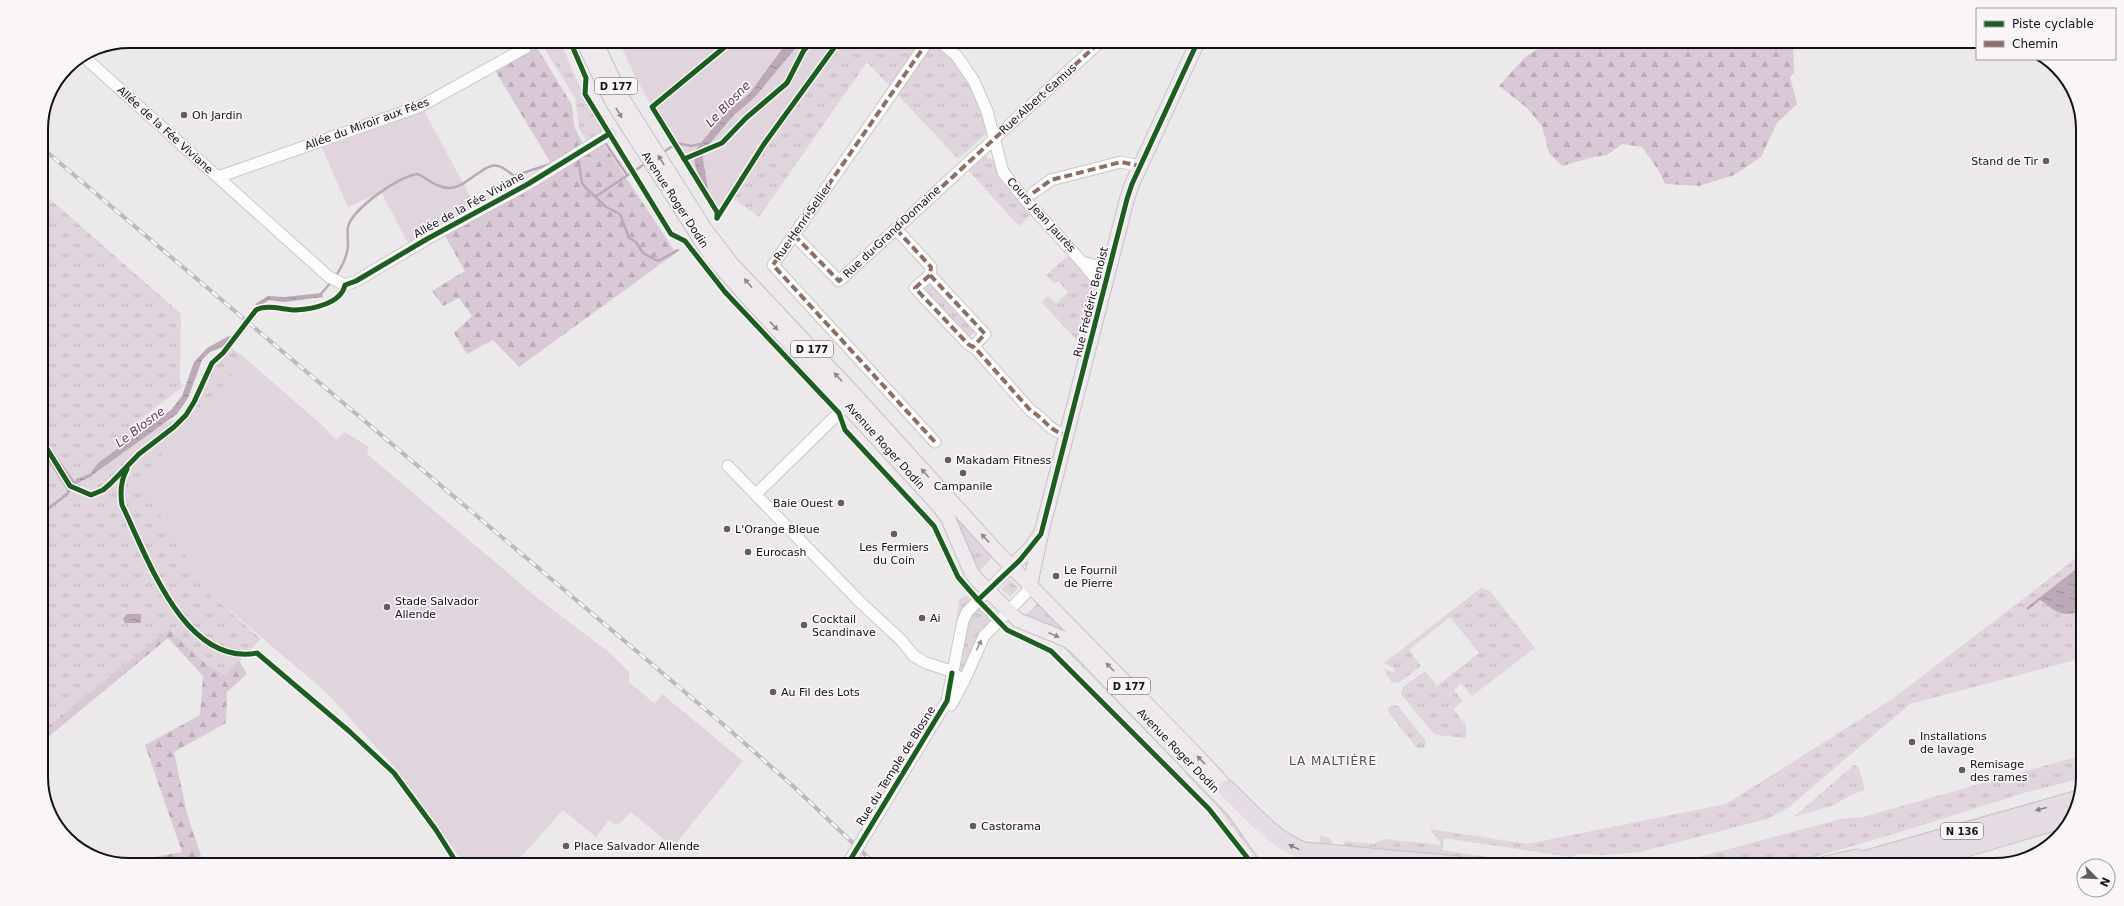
<svg xmlns="http://www.w3.org/2000/svg" width="2124" height="906" font-family="'DejaVu Sans',sans-serif">
<style>
.grass{fill:url(#grass-tufts)}
.forest{fill:url(#forest-firs)}
.green{fill:#e0d4dd}
.water{fill:url(#water-ripples)}
.lines{fill:none;stroke-linecap:round;stroke-linejoin:round}
.stream{stroke:#bba9b7;stroke-width:2.5}
.minor-casing{stroke:#c9c7c8;stroke-width:13}
.major-casing{stroke:#c4c3c4;stroke-width:16}
.highway-casing{stroke:#c4c3c4;stroke-width:19}
.minor{stroke:#fcfcfc;stroke-width:11}
.major{stroke:#ede9ec;stroke-width:14}
.highway{stroke:#e4dce2;stroke-width:17}
.rail-casing{stroke:#bcbabb;stroke-width:4}
.rail{stroke:#faf5f9;stroke-width:2.5;stroke-dasharray:8;stroke-linecap:butt}
.minor-bridge-casing{stroke:#c9c7c8;stroke-width:13;stroke-linecap:butt}
.minor-bridge{stroke:#fcfcfc;stroke-width:11}
.quiet{stroke:#8d6e63;stroke-width:4;stroke-dasharray:8 4;stroke-linecap:butt}
.cycleway-casing{stroke:#faf5f9;stroke-width:8}
.cycleway{stroke:#1b5e20;stroke-width:5}
.oneway{fill:#8c898b}
.oneway2{fill:#949394}
.oneway3{fill:#878285}
.poi-dot{fill:#605e5f;stroke:#faf5f9;stroke-width:1.5}
.labels{text-anchor:middle;dominant-baseline:central;stroke-width:3.5;stroke-linejoin:round;paint-order:stroke}
.shield{fill:#faf5f9;stroke:#5a5759;stroke-width:1}
.shield-label{font-size:10px;font-weight:bold;fill:#151314}
.street-label{font-size:11px;fill:#151314;stroke:#faf5f9}
.poi-label{font-size:11px;fill:#151314;stroke:#faf5f9;text-anchor:start}
.water-label{font-size:12px;font-style:italic;fill:#613a5a;stroke:#faf5f9}
.neighbourhood-label{font-size:12px;letter-spacing:1px;fill:#524f52;stroke:#faf5f9}
.rim{fill:none;stroke:#151314;stroke-width:2}
</style>
<defs>
<pattern id="grass-tufts" width="24" height="20" patternUnits="userSpaceOnUse"><rect width="24" height="20" fill="#e0d4dd"/><path d="M3 7l-1-3M5 7V3M7 7l1-3M15 17l-1-3M17 17v-4M19 17l1-3" fill="none" stroke="#bfb5bd"/></pattern>
<pattern id="forest-firs" width="22" height="20" patternUnits="userSpaceOnUse"><rect width="22" height="20" fill="#d9c9d6"/><path d="M5 1l3.5 6h-7zM16 11l3.5 6h-7z" fill="#b9acb7"/></pattern>
<pattern id="water-ripples" width="26" height="14" patternUnits="userSpaceOnUse"><rect width="26" height="14" fill="#bba9b7"/><path d="M2 4q2-2 4 0t4 0M15 11q2-2 4 0t4 0" fill="none" stroke="#978894"/></pattern>
</defs>
<rect width="100%" height="100%" fill="#ece9eb"/>
<g class="grass">
<polygon points="540,41 560,41 586,102 605,132 588,144 579,128 575,98"/>
<polygon points="839,41 939,41 956,55 987,111 986,134 958,159 867,62 759,217 730,196"/>
<polygon points="985,156 993,160 1001,177 1033,212 1019,226 967,169 980,157"/>
<polygon points="41,191 181,314 180,376 182,387 133,425 142,431 178,419 191,403 204,371 213,356 228,345 246,359 139,480 209,593 261,639 225,675 206,664 169,629 41,732"/>
<polygon points="1070,254 1094,281 1077,340 1041,302 1048,296 1056,304 1068,292 1058,281 1054,284 1046,275"/>
<polygon points="931,283 976,331 968,338 924,290"/>
<polygon points="950,507 968,531 993,557 979,571 974,565"/>
<polygon points="2083,553 2083,658 1910,704 1789,807 1767,819 1640,852 1607,855 1577,854 1570,857 1444,838 1442,850 1539,865 1500,865 1454,858 1319,847 1320,836 1330,838 1333,845 1343,847 1345,841 1373,844 1384,839 1442,845 1430,829 1527,844 1726,804 1891,700"/>
<polygon points="1010,579 1018,588 1010,597 1001,589"/>
<polygon points="1481,588 1490,591 1535,648 1472,696 1461,683 1454,690 1463,701 1453,709 1466,725 1466,738 1437,735 1432,732 1401,694 1403,687 1425,671 1437,686 1479,653 1450,617 1409,650 1421,666 1400,682 1392,683 1384,669 1394,672 1395,669 1384,663"/>
<polygon points="966,595 971,600 961,613 953,647 959,600"/>
<polygon points="1040,601 1079,641 1024,617"/>
<polygon points="978,606 991,620 981,632 962,671 957,670 966,621"/>
<polygon points="1068,648 1175,753 1171,757 1066,650"/>
<polygon points="1392,705 1398,706 1426,741 1424,748 1417,748 1389,713 1388,709"/>
<polygon points="2083,755 2083,778 2024,793 1900,832 1787,865 1669,865 1841,819 1863,817"/>
<polygon points="1854,765 1858,766 1865,790 1851,795 1834,805 1794,817"/>
<polygon points="1189,768 1212,793 1262,858 1258,861 1215,804 1185,773"/>
<polygon points="1317,857 1407,865 1316,865"/>
</g>
<g class="forest">
<polygon points="1549,41 1793,41 1794,73 1790,77 1797,104 1777,123 1761,157 1734,175 1699,186 1665,184 1659,171 1642,147 1622,144 1607,155 1593,157 1562,166 1549,153 1542,126 1526,107 1499,86 1524,58"/>
<polygon points="535,44 572,105 574,126 584,146 552,165 494,69"/>
<polygon points="603,143 676,253 519,367 493,340 467,354 454,333 472,316 459,298 443,306 432,291 465,271 445,236"/>
<polygon points="169,629 206,664 225,675 239,660 247,674 227,692 226,723 174,752 187,814 204,865 129,865 120,863 182,852 145,745 200,715 203,676 168,638 41,743 41,732"/>
</g>
<g class="green">
<path d="M 619,41 L 842,41 L 756,160 L 721,214 C 683,159 645,102 619,41 Z"/>
<polygon points="424,111 475,205 408,243 381,192 348,207 322,148"/>
<polygon points="246,359 324,427 336,440 345,432 369,447 367,454 541,601 610,653 629,672 629,682 655,704 662,694 743,761 673,847 631,812 619,824 614,824 609,820 596,837 563,810 514,865 465,865 395,768 326,692 209,593 139,480"/>
</g>
<g class="water">
<path d="M 788,41 L 798,41 L 794,50 L 755,97 L 733,116 L 702,153 L 709,196 C 702,182 690,164 696,149 L 726,112 L 749,94 Z"/>
<polygon points="322,293 323,297 284,302 269,300 258,307 255,304 268,296 285,297"/>
<polygon points="229,336 233,339 228,345 210,352 202,360 188,398 177,414 88,478 77,483 76,479 90,474 98,463 171,410 182,396 194,362 207,348"/>
<path d="M 2083,564 L 2083,611 C 2074,614 2062,616 2054,610 C 2049,607 2046,603 2040,600 L 2028,610 L 2026,608 Z"/>
<polygon points="127,614 141,614 141,623 125,623 123,619"/>
</g>
<g class="lines">
<g class="stream">
<polyline points="606,144 627,175"/>
<polyline points="662,153 677,143 691,146 700,144"/>
<polyline points="578,159 582,183 585,187 606,207 620,214 629,238 636,242 643,253 658,261 678,250"/>
<polyline points="595,197 646,163"/>
<path d="M 335,277 C 342,267 347,258 348,246 C 348,240 347,233 348,227 C 352,209 400,175 418,174 C 428,179 437,188 449,188 C 467,188 484,162 498,166 C 504,167 510,173 514,176 L 553,163"/>
<polyline points="320,295 332,281"/>
<polyline points="41,436 74,483"/>
<polyline points="41,446 69,491"/>
<polyline points="41,514 66,495 78,480"/>
</g>
<g class="minor-casing">
<g id="minor">
<polyline points="928,41 773,265 935,442"/>
<polyline points="939,41 956,55 974,81 987,111 1003,172 1022,196 1082,262"/>
<polyline points="83,56 329,277 345,285 356,281 427,239 528,184 609,134"/>
<polyline points="218,177 421,106 525,48 527,41"/>
<polyline points="1033,193 1051,180 1121,162 1140,166"/>
<path d="M 896,229 L 931,267 L 930,275 L 915,288 L 968,344 L 976,349 L 1031,411 C 1047,420 1048,431 1067,435"/>
<polyline points="794,235 839,281 1101,41"/>
<polyline points="930,275 985,334 973,347"/>
<polyline points="1106,284 1096,279 1082,262 1109,269"/>
<polyline points="728,466 861,603 901,640 914,656 926,663 948,670 964,681"/>
<polyline points="756,494 847,405"/>
<polyline points="951,705 964,681 984,636 1026,593 1030,585"/>
<polyline points="869,829 947,701 963,621 967,612 1011,567"/>
</g>
</g>
<g class="major-casing">
<g id="major">
<polyline points="583,41 613,103 711,256 746,296 938,505 948,518 971,572 977,580 1018,620 1067,640 1075,646 1235,812 1272,865"/>
<polyline points="595,41 622,98 705,229 730,262 856,396 1000,555 1185,743 1218,778 1233,796"/>
<polyline points="1011,567 1030,549 1039,536"/>
<polyline points="1030,585 1041,534 1127,199 1132,184 1198,41"/>
<polyline points="1258,831 1266,841 1294,865"/>
</g>
</g>
<g class="highway-casing">
<g id="highway">
<path d="M 1227,789 C 1251,811 1273,840 1304,851 L 1458,865"/>
<polyline points="1825,865 1857,858"/>
<polyline points="1846,865 2079,799"/>
<polyline points="1908,865 2071,817"/>
</g>
</g>
<use href="#minor" class="minor"/>
<use href="#major" class="major"/>
<use href="#highway" class="highway"/>
<g class="rail-casing">
<polyline id="rail" points="41,147 725,726 793,786 876,865"/>
</g>
<use href="#rail" class="rail"/>
<g class="minor-bridge-casing">
<polyline id="minor-bridge" points="847,865 869,829"/>
</g>
<use href="#minor-bridge" class="minor-bridge"/>
<g class="quiet">
<polyline points="928,41 773,265 935,442"/>
<polyline points="1033,193 1051,180 1121,162 1140,166"/>
<path d="M 896,229 L 931,267 L 930,275 L 915,288 L 968,344 L 976,349 L 1031,411 C 1047,420 1048,431 1067,435"/>
<polyline points="794,235 839,281 1101,41"/>
<polyline points="930,275 985,334 973,347"/>
</g>
<g class="cycleway-casing">
<g id="cycleway">
<polyline points="570,41 586,78 585,94 671,234 685,241 725,292 839,413 845,430 934,526 958,577 978,600 1007,630 1051,651 1209,809 1253,865"/>
<polyline points="684,159 722,143 746,118 787,83 804,50 813,41"/>
<polyline points="717,218 717,212 652,107 732,41"/>
<polyline points="717,218 764,144 839,41"/>
<path d="M 41,439 L 70,486 L 91,495 L 103,490 L 110,484 L 139,454 L 174,427 L 186,415 L 194,402 L 212,363 L 223,353 L 256,310 C 267,304 284,310 296,310 C 312,309 341,304 345,285 L 356,281 L 427,239 L 528,184 L 609,134"/>
<path d="M 127,469 C 121,480 120,493 122,505 C 147,556 184,667 257,653 L 349,731 L 394,773 L 436,830 L 458,865"/>
<polyline points="978,600 1020,560 1041,534 1127,199 1132,184 1198,41"/>
<polyline points="847,865 947,701 952,673"/>
</g>
</g>
<use href="#cycleway" class="cycleway"/>
</g>
<defs><path id="oneway-solid" d="M-6-.8H1V-3.2L6.5 0L1 3.2V.8H-6Z"/></defs>
<g class="oneway">
<use href="#oneway-solid" transform="translate(619 113) rotate(58)"/>
<use href="#oneway-solid" transform="translate(661 160) rotate(-122)"/>
<use href="#oneway-solid" transform="translate(748 283) rotate(-131)"/>
<use href="#oneway-solid" transform="translate(774 326) rotate(47)"/>
<use href="#oneway-solid" transform="translate(838 377) rotate(-133)"/>
<use href="#oneway-solid" transform="translate(925 473) rotate(-132)"/>
<use href="#oneway-solid" transform="translate(985 538) rotate(-133)"/>
<use href="#oneway-solid" transform="translate(1054 635) rotate(22)"/>
<use href="#oneway-solid" transform="translate(1110 667) rotate(-135)"/>
<use href="#oneway-solid" transform="translate(1201 760) rotate(-134)"/>
</g>
<use class="oneway2" href="#oneway-solid" transform="translate(979 645) rotate(-64)"/>
<g class="oneway3">
<use href="#oneway-solid" transform="translate(2041 809) rotate(165)"/>
<use href="#oneway-solid" transform="translate(1294 847) rotate(-154)"/>
</g>
<g class="poi-dot">
<circle cx="184" cy="115" r="4"/>
<circle cx="2046" cy="161" r="4"/>
<circle cx="948" cy="460" r="4"/>
<circle cx="963" cy="473" r="4"/>
<circle cx="841" cy="503" r="4"/>
<circle cx="727" cy="529" r="4"/>
<circle cx="894" cy="534" r="4"/>
<circle cx="748" cy="552" r="4"/>
<circle cx="1056" cy="576" r="4"/>
<circle cx="387" cy="607" r="4"/>
<circle cx="922" cy="618" r="4"/>
<circle cx="804" cy="625" r="4"/>
<circle cx="773" cy="692" r="4"/>
<circle cx="1912" cy="742" r="4"/>
<circle cx="1962" cy="770" r="4"/>
<circle cx="973" cy="826" r="4"/>
<circle cx="566" cy="846" r="4"/>
</g>
<g class="labels">
<g class="shield">
<rect x="595" y="78" width="42" height="16" rx="3"/>
<rect x="791" y="341" width="42" height="16" rx="3"/>
<rect x="1108" y="678" width="42" height="16" rx="3"/>
<rect x="1941" y="823" width="42" height="16" rx="3"/>
</g>
<g class="shield-label">
<text x="616" y="86">D 177</text>
<text x="812" y="349">D 177</text>
<text x="1129" y="686">D 177</text>
<text x="1962" y="831">N 136</text>
</g>
<g class="street-label">
<text transform="translate(1038 99) rotate(-42)">Rue Albert Camus</text>
<text transform="translate(367 124) rotate(-20)">Allée du Miroir aux Fées</text>
<text transform="translate(165 130) rotate(42)">Allée de la Fée Viviane</text>
<text transform="translate(675 200) rotate(57)">Avenue Roger Dodin</text>
<text transform="translate(469 205) rotate(-29)">Allée de la Fée Viviane</text>
<text transform="translate(1041 215) rotate(48)">Cours Jean Jaurès</text>
<text transform="translate(803 222) rotate(-55)">Rue Henri Sellier</text>
<text transform="translate(892 232) rotate(-43)">Rue du Grand Domaine</text>
<text transform="translate(1091 302) rotate(-76)">Rue Frédéric Benoist</text>
<text transform="translate(885 446) rotate(48)">Avenue Roger Dodin</text>
<text transform="translate(1178 751) rotate(46)">Avenue Roger Dodin</text>
<text transform="translate(896 766) rotate(-58)">Rue du Temple de Blosne</text>
</g>
<g class="poi-label">
<text x="192" y="115">Oh Jardin</text>
<text x="2038" y="161" text-anchor="end">Stand de Tir</text>
<text x="956" y="460">Makadam Fitness</text>
<text x="963" y="486" text-anchor="middle">Campanile</text>
<text x="833" y="503" text-anchor="end">Baie Ouest</text>
<text x="735" y="529">L'Orange Bleue</text>
<text x="894" y="547" text-anchor="middle">Les Fermiers<tspan x="894" dy="13">du Coin</tspan></text>
<text x="756" y="552">Eurocash</text>
<text x="1064" y="570">Le Fournil<tspan x="1064" dy="13">de Pierre</tspan></text>
<text x="395" y="601">Stade Salvador<tspan x="395" dy="13">Allende</tspan></text>
<text x="930" y="618">Ai</text>
<text x="812" y="619">Cocktail<tspan x="812" dy="13">Scandinave</tspan></text>
<text x="781" y="692">Au Fil des Lots</text>
<text x="1920" y="736">Installations<tspan x="1920" dy="13">de lavage</tspan></text>
<text x="1970" y="764">Remisage<tspan x="1970" dy="13">des rames</tspan></text>
<text x="981" y="826">Castorama</text>
<text x="574" y="846">Place Salvador Allende</text>
</g>
<g class="water-label">
<text transform="translate(728 104) rotate(-46)">Le Blosne</text>
<text transform="translate(140 427) rotate(-37)">Le Blosne</text>
</g>
<g class="neighbourhood-label">
<text x="1333" y="761">LA MALTIÈRE</text>
</g>
</g>
<path d="M0 0H2124V906H0ZM129 48H1995A81 81 0 0 1 2076 129V777A81 81 0 0 1 1995 858H129A81 81 0 0 1 48 777V129A81 81 0 0 1 129 48Z" fill="#faf5f9" fill-rule="evenodd"/>
<path class="rim" d="M129 48H1995A81 81 0 0 1 2076 129V777A81 81 0 0 1 1995 858H129A81 81 0 0 1 48 777V129A81 81 0 0 1 129 48Z"/>
<rect x="1976" y="8" width="140" height="52" fill="#faf5f9" stroke="#9e9b9d"/>
<rect x="1984" y="21" width="20" height="6" fill="#1b5e20" stroke="#9e9b9d"/>
<text x="2012" y="28" font-size="12" fill="#151314">Piste cyclable</text>
<rect x="1984" y="41" width="20" height="6" fill="#8d6e63" stroke="#9e9b9d"/>
<text x="2012" y="48" font-size="12" fill="#151314">Chemin</text>
<g transform="translate(2096 878) rotate(114)"><circle r="19" fill="#faf5f9" stroke="#9e9b9d"/>
<path d="M0-3L7 15L0 10L-7 15Z" fill="#605e5f"/>
<text y="-6" font-size="11" font-weight="bold" text-anchor="middle" fill="#151314">N</text>
</g>
</svg>
